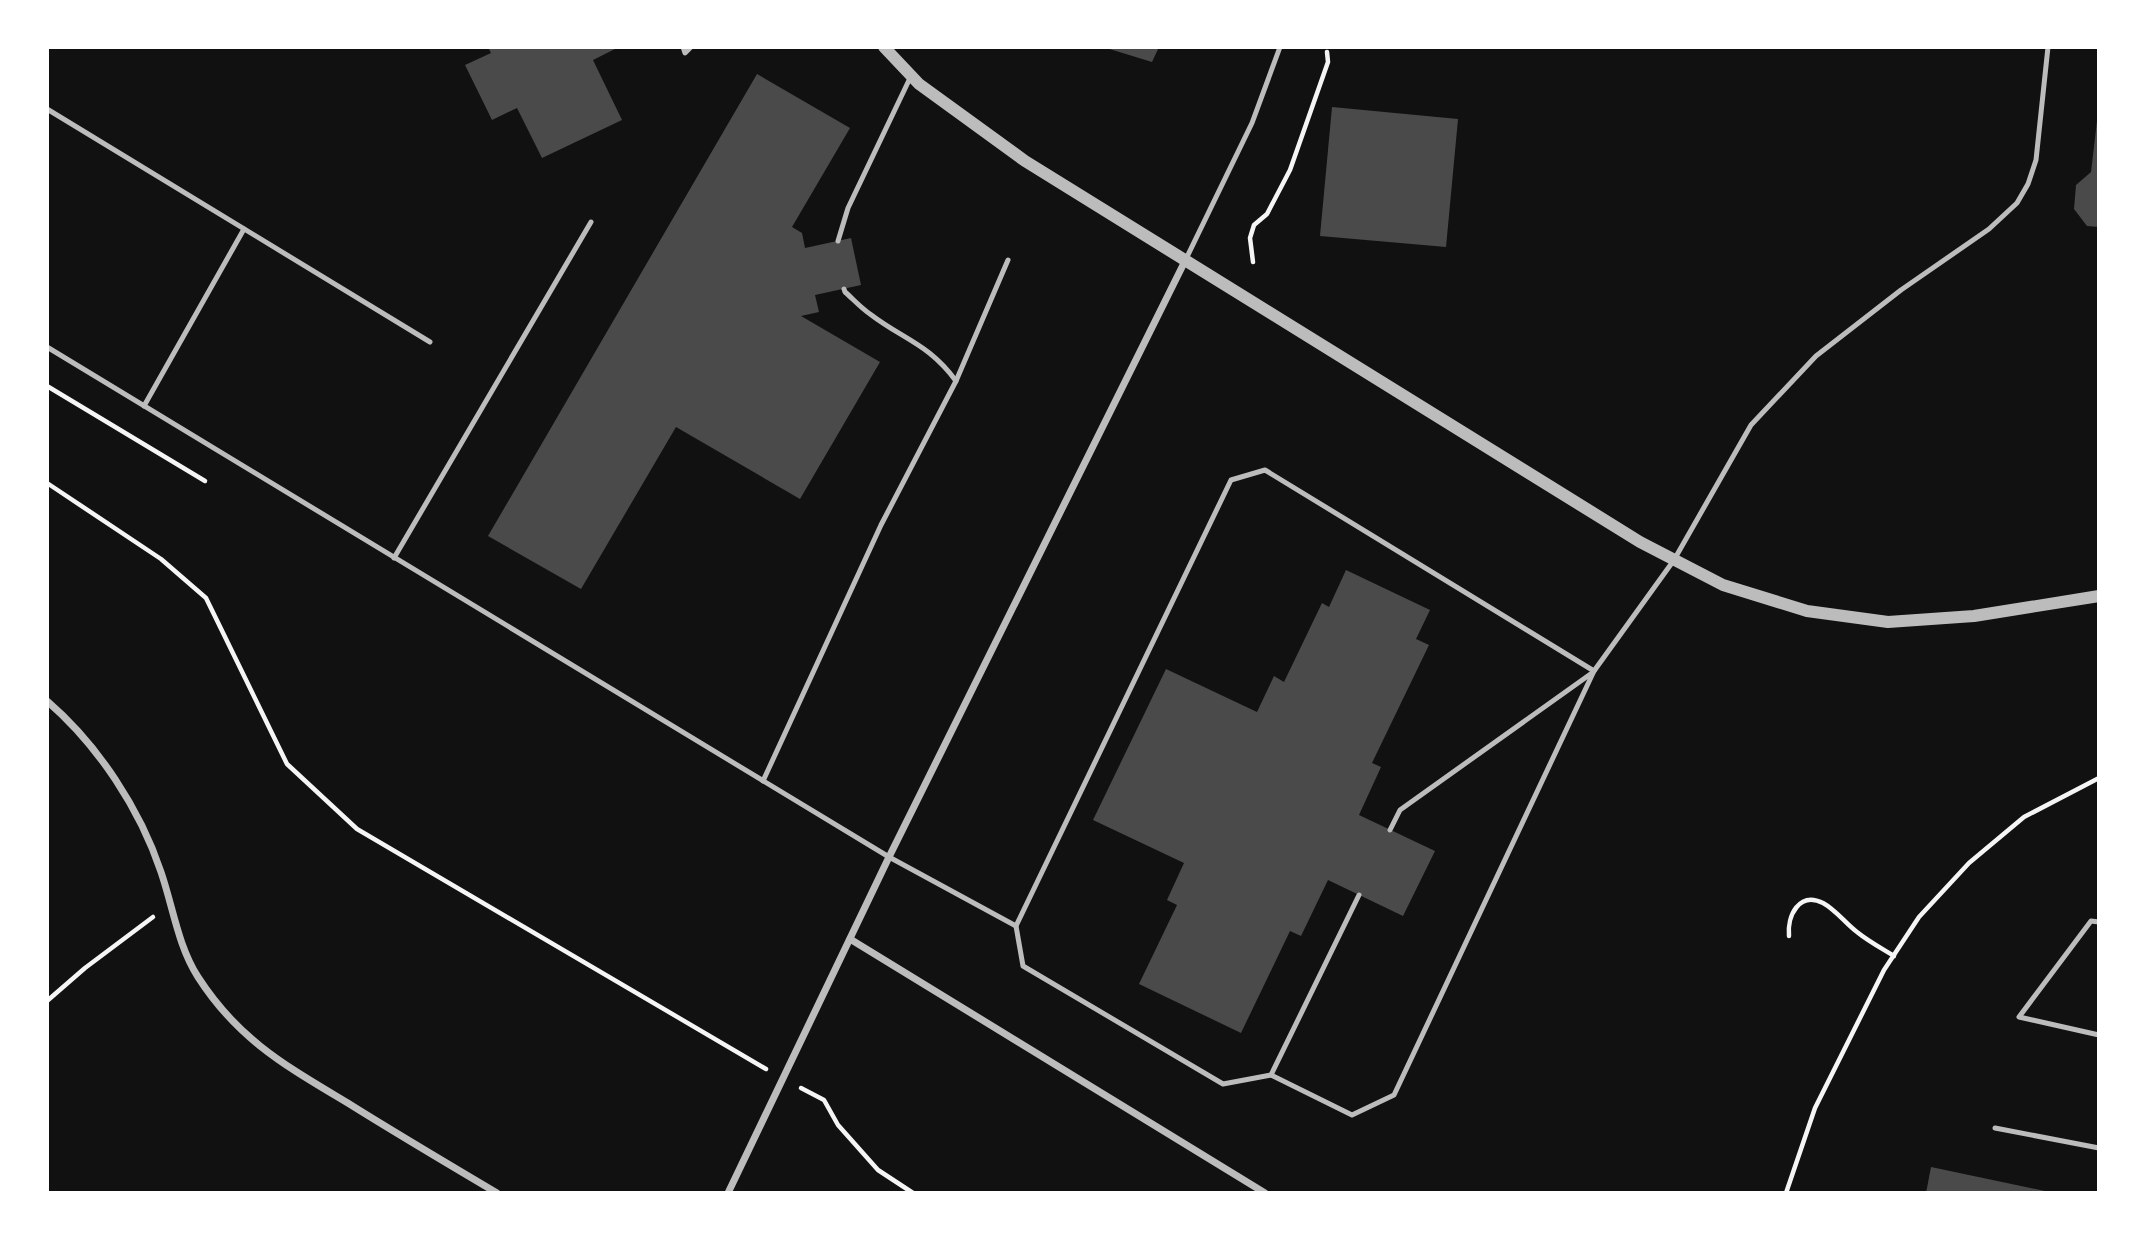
<svg xmlns="http://www.w3.org/2000/svg" width="2146" height="1240" font-family="Commissioner,sans-serif">
<style>
.building{fill:#4a4a4a}
.lines{fill:none;stroke-linecap:round;stroke-linejoin:round}
.path{stroke:#f5f5f5;stroke-width:4.5}
.service{stroke:#bcbcbc;stroke-width:5}
.minor{stroke:#bcbcbc;stroke-width:7}
.tertiary{stroke:#bcbcbc;stroke-width:12}
</style>
<rect width="100%" height="100%" fill="#111"/>
<g class="building">
<polygon points="488,47 619,47 593,60 622,120 542,158 517,108 492,120 465,65 491,53"/>
<polygon points="1103,47 1159,47 1152,62"/>
<polygon points="757,74 850,128 792,227 802,233 805,248 851,238 861,285 815,295 819,312 801,316 880,362 800,499 676,427 581,589 488,536"/>
<polygon points="1332,107 1458,119 1446,247 1320,236"/>
<polygon points="2097,121 2099,121 2099,227 2087,226 2074,209 2076,185 2091,172"/>
<polygon points="1346,570 1430,610 1416,639 1429,645 1372,763 1381,767 1359,815 1435,851 1403,916 1328,880 1301,936 1290,931 1241,1033 1139,984 1177,905 1167,900 1184,863 1093,820 1166,669 1257,712 1274,676 1284,682 1322,603 1329,607"/>
<polygon points="1931,1167 2050,1192 2050,1193 1926,1193"/>
</g>
<g class="lines">
<g class="path">
<polyline points="1253,262 1250,238 1254,225 1267,214 1290,170 1328,62 1327,52"/>
<polyline points="47,386 205,481"/>
<polyline points="47,483 161,559 206,598 287,764 357,829 766,1069"/>
<path d="M 1789,936 C 1787,916 1799,891 1823,903 C 1836,910 1846,924 1857,932 C 1868,941 1881,948 1894,956"/>
<polyline points="47,1001 85,968 153,917"/>
<polyline points="801,1088 824,1100 838,1125 878,1170 913,1193"/>
<polyline points="1786,1193 1815,1108 1884,970 1919,917 1969,863 2024,817 2099,778"/>
</g>
<g class="service">
<polyline points="683,47 685,53 691,47"/>
<polyline points="47,109 430,342"/>
<polyline points="838,241 848,208 911,76"/>
<polyline points="1185,261 1252,123 1280,47"/>
<polyline points="47,347 889,857 1016,926 1231,480 1265,470 1594,671 1674,560 1751,425 1816,356 1901,290 1989,229 2017,203 2028,184 2036,160 2048,47"/>
<polyline points="956,381 1008,260"/>
<polyline points="144,406 244,229"/>
<polyline points="394,558 591,222"/>
<path d="M 763,781 L 881,525 L 956,381 C 929,344 904,340 870,314 C 861,308 853,299 845,292 L 844,289"/>
<polyline points="1390,830 1400,810 1592,673"/>
<polyline points="2099,922 2091,921 2019,1017 2099,1035"/>
<polyline points="1016,926 1023,966 1223,1084 1271,1075 1352,1115 1394,1095 1594,671"/>
<polyline points="1271,1075 1359,895"/>
<polyline points="1995,1128 2099,1148"/>
</g>
<g class="minor">
<path d="M 47,701 C 98,745 140,809 161,872 C 173,907 178,946 198,977 C 239,1041 288,1067 351,1105 C 399,1135 448,1164 497,1193"/>
<polyline points="850,939 1265,1193"/>
<polyline points="728,1193 889,857 1185,261"/>
</g>
<polyline class="tertiary" points="884,47 919,84 1025,161 1640,542 1723,585 1807,611 1888,622 1974,616 2099,596"/>
</g>
<rect width="2146" height="1240" fill="none" stroke="#ffffff" stroke-width="98"/>
</svg>
